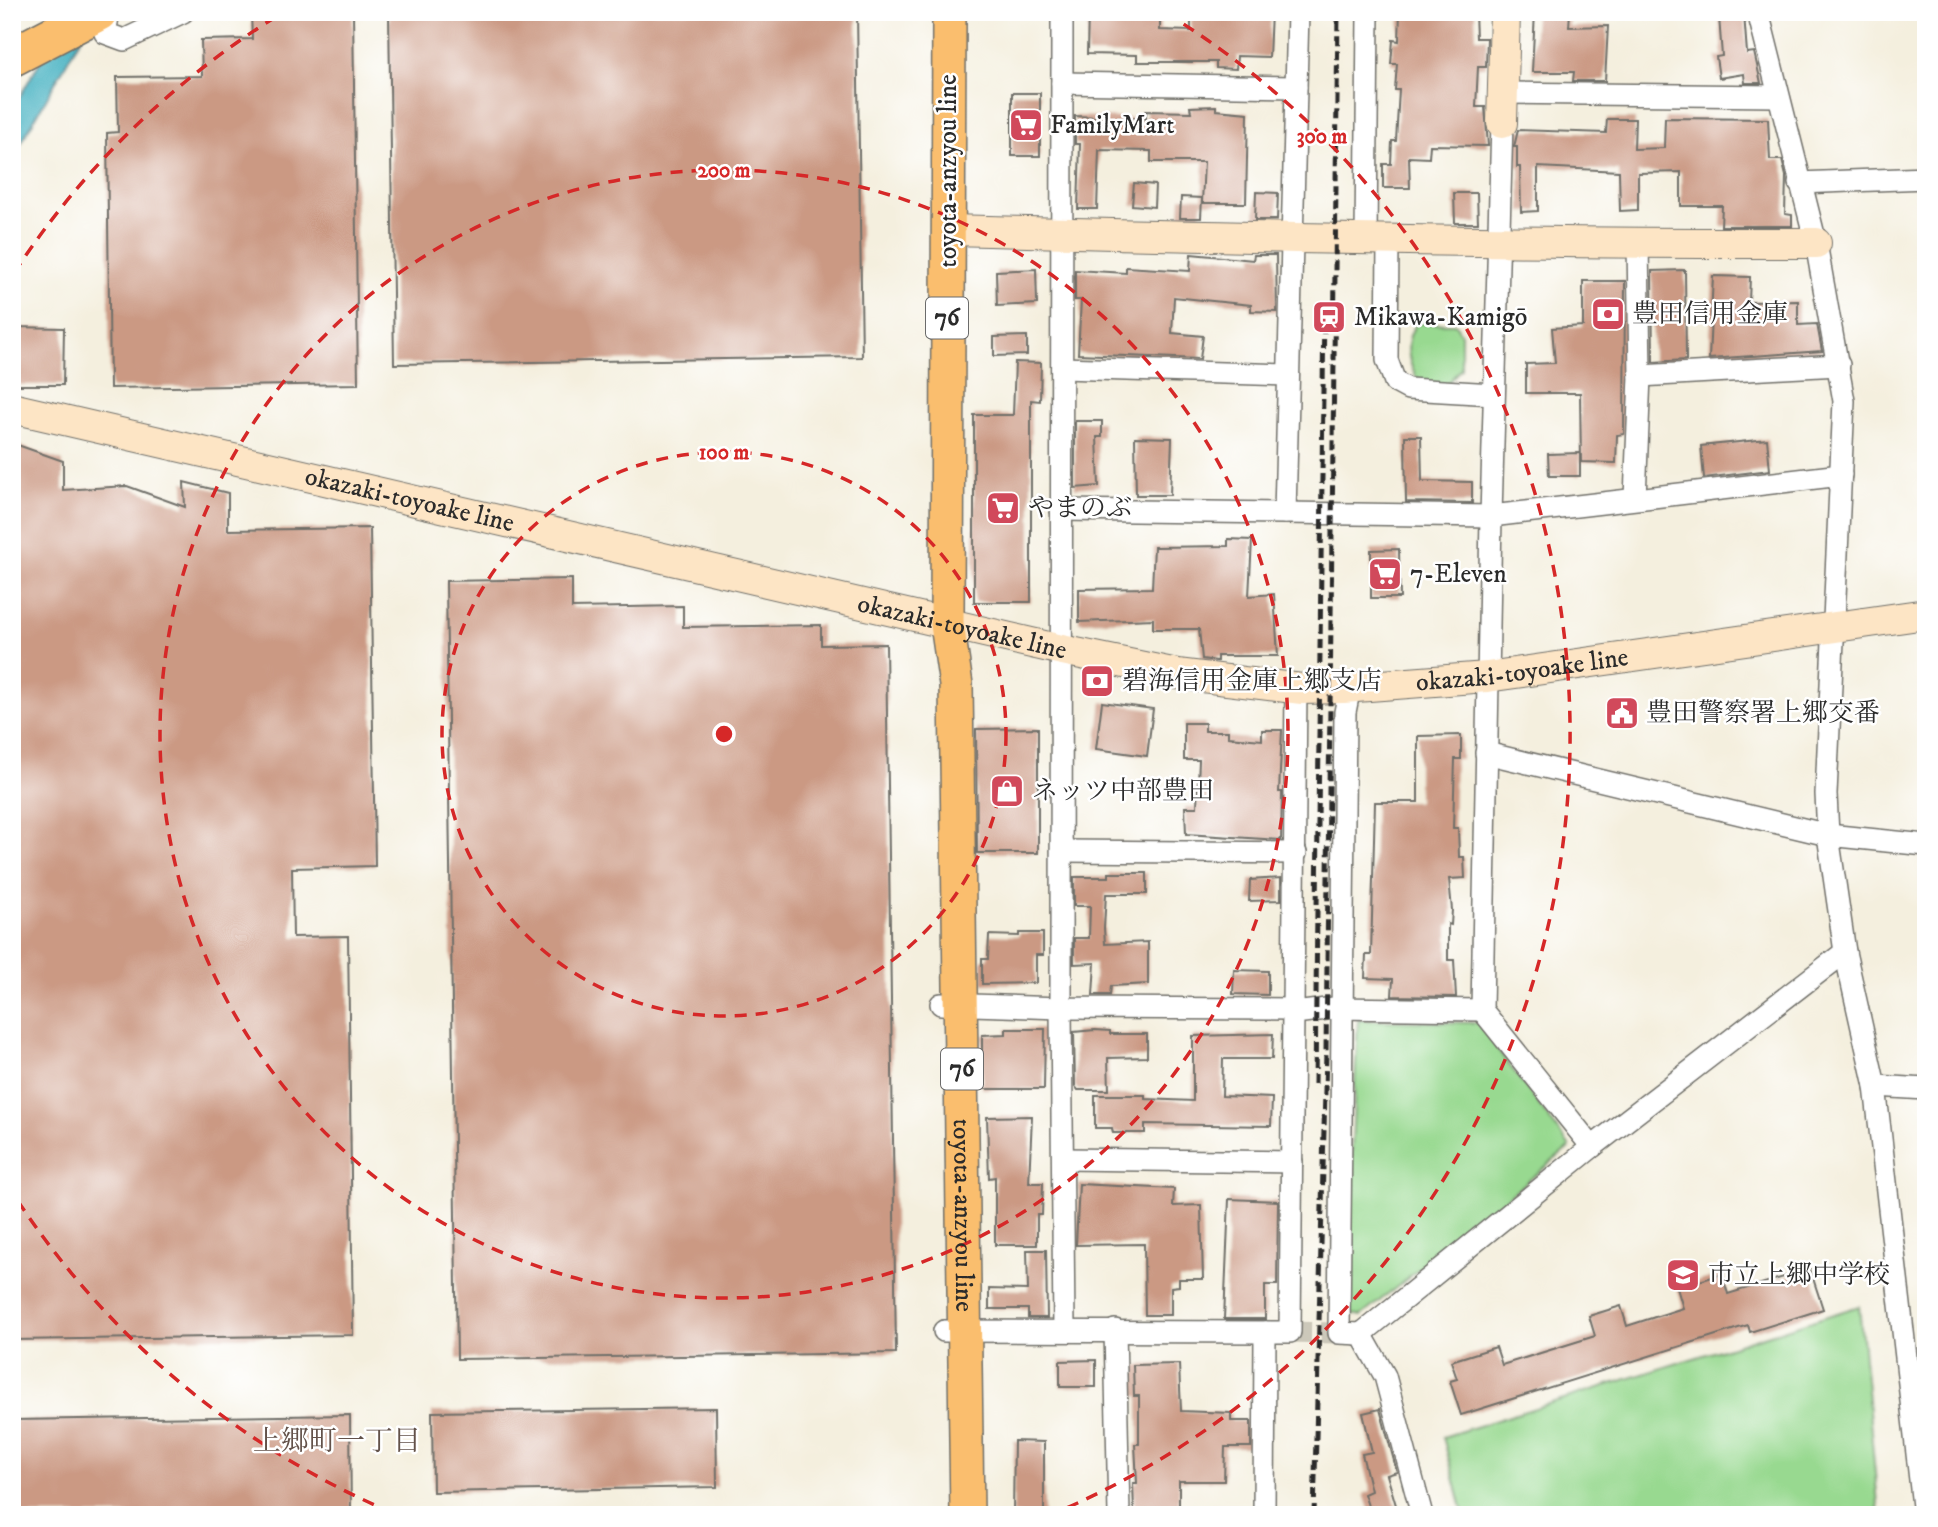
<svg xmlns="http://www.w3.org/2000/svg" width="1938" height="1527" font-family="'IM FELL DW Pica','Noto Serif JP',serif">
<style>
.green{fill:#98d990;stroke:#62825e;stroke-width:2}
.water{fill:#44b1c1;stroke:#386e76;stroke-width:2}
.building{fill:#cb9983}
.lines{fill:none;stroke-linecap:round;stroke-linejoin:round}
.street-tunnel{stroke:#ccc8ba;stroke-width:21;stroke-dasharray:21 10;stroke-linecap:butt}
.street-casing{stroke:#71706a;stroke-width:24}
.secondary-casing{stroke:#71706a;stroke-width:32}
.primary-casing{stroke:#71706a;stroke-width:36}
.highway-casing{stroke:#71706a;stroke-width:41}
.street{stroke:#fff;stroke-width:21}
.secondary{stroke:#fde5c5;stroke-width:30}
.primary{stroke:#fabe6e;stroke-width:33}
.highway{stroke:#fabe6e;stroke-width:38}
.rail{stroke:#2b2b2b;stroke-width:5;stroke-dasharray:10 5;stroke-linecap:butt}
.ring{fill:none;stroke:#d62828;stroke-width:3.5;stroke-dasharray:12 9}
.labels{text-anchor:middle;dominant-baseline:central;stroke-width:5;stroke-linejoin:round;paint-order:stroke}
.shield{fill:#fff;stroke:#6b6b6b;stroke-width:2}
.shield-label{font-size:24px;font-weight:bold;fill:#2b2b2b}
.poi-label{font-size:26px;fill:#2b2b2b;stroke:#fff;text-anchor:start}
.street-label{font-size:26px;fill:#2b2b2b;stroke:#fff}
.neighbourhood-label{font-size:28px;fill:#63524a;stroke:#fff}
.centre{fill:#d62828;stroke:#fff;stroke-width:3.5}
.ring-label{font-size:21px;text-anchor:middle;font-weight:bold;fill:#d62828;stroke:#fff;stroke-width:5;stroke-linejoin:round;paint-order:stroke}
</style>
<rect width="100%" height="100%" fill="#fff"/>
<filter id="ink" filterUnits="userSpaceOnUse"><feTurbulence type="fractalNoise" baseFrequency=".0143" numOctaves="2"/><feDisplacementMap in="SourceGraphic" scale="14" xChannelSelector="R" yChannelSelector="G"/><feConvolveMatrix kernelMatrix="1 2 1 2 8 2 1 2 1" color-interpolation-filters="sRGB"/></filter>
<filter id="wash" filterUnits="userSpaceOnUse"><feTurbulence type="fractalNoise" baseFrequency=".00686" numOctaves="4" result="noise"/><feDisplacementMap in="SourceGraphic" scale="28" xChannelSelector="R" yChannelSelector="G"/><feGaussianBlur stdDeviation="1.57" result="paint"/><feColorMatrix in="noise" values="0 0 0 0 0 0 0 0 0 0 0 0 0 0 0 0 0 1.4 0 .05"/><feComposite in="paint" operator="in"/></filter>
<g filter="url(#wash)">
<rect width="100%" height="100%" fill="#f4efde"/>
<g class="green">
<path d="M 1417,323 L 1455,324 L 1461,334 L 1461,368 L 1447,384 L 1420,383 C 1408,365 1402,341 1417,323 Z"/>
<polygon points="1358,1020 1478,1023 1570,1147 1361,1316 1344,1312"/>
<polygon points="1859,1306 1879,1515 1464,1515 1443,1437"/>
</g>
<polygon class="water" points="84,32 12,159 12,110 46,51"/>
<g id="blocks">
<g class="building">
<polygon points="251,12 353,12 358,384 110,388 107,133 118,132 117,77 202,76 201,40 252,39"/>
<polygon points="389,12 857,12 862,357 394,364"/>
<polygon points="1088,12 1160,12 1160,30 1191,31 1191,12 1271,12 1269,57 1237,56 1236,69 1216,68 1216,62 1137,62 1137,55 1087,54"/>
<polygon points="1400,12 1475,12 1476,38 1487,38 1486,67 1478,67 1476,107 1485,107 1488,146 1430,145 1429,158 1409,157 1410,188 1383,188 1383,164 1391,164 1392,141 1396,141 1399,90 1395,90 1397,64 1391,64 1393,40 1399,41"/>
<polygon points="1535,12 1570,12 1569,27 1608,26 1605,81 1573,81 1574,72 1532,72"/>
<polygon points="1744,14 1747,53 1754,52 1761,83 1745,83 1744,74 1719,78 1716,57 1722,56 1719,17"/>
<rect x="1012" y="93" width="28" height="63"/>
<polygon points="1216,106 1216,110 1248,113 1246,203 1202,203 1204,162 1151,162 1151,151 1099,150 1097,209 1078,209 1080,144 1075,144 1075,116 1146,119 1146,111 1191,112 1190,107"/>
<polygon points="1665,118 1768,119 1770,160 1782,160 1786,176 1785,214 1792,215 1792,226 1721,226 1722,206 1681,206 1681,172 1638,173 1638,210 1620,211 1619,171 1538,167 1538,211 1521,212 1520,167 1517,167 1517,147 1514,147 1518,130 1606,133 1607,119 1635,119 1634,149 1664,148"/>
<polygon points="1134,183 1155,185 1154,207 1132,205"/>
<polygon points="1256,192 1278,193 1277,220 1255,220"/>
<polygon points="1454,193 1477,193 1478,223 1455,223"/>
<polygon points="1181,197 1202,198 1201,218 1180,218"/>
<polygon points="1191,254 1253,260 1254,255 1276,255 1277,312 1251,311 1251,305 1174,297 1172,333 1203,336 1200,359 1078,354 1081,300 1075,300 1075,270 1126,273 1126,267 1190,271"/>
<polygon points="1036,269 1037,304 997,306 996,271"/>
<polygon points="1685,270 1686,360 1653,362 1652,271"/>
<polygon points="1713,276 1750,277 1749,302 1798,301 1798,325 1817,324 1822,351 1709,359"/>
<polygon points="1583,281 1625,281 1624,434 1617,435 1616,463 1581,462 1580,393 1526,393 1526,364 1555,363 1552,328 1583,326"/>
<polygon points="12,327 64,328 63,385 12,385"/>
<polygon points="1027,336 1027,355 994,356 994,337"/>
<polygon points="1015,362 1041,363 1040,401 1031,400 1031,602 974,602 974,415 1013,415"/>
<polygon points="1075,421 1102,421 1102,437 1097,437 1099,486 1075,488"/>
<polygon points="1405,436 1421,436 1422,481 1472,482 1472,503 1406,502"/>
<polygon points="1135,437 1172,438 1170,495 1136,495"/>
<polygon points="1767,439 1770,470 1704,478 1701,446"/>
<polygon points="12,443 63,461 63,490 127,486 185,507 184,482 228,493 228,530 370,528 375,866 292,868 293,937 348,936 353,1335 12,1340"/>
<polygon points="1580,453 1580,476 1549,476 1548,454"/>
<polygon points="1228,539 1252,540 1249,596 1274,594 1278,656 1217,656 1217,661 1202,659 1199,629 1153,629 1153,619 1079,622 1079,589 1152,588 1154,547 1228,546"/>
<polygon points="1399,549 1400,598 1371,598 1371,550"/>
<polygon points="572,579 572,608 683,606 683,627 821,625 821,645 886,644 896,1353 457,1359 446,581"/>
<polygon points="1102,702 1153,709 1147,756 1096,749"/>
<polygon points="1184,723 1205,723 1205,731 1228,731 1228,737 1262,740 1262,730 1282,730 1279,792 1282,792 1281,840 1186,834 1185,807 1197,807 1199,760 1184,760"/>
<polygon points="1038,728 1038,853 977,853 976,729"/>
<polygon points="1461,735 1461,759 1455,759 1453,828 1458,828 1459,857 1464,857 1465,878 1449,879 1452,910 1451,925 1448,924 1448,960 1454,960 1456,997 1392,996 1393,979 1365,978 1366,955 1371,955 1375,802 1418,802 1418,736"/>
<polygon points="1109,873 1147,873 1147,894 1106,894 1104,928 1105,944 1148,942 1148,984 1111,986 1110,995 1093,995 1095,963 1074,964 1074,938 1089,938 1090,906 1074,906 1074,877 1109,877"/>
<polygon points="1281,878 1281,900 1249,901 1250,880"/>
<polygon points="1019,933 1043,933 1043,955 1036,955 1036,983 982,984 982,959 988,959 989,935 1019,936"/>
<polygon points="1234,970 1268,971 1268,995 1233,994"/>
<polygon points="1006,1029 1045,1029 1044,1089 982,1089 982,1035 1006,1034"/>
<polygon points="1095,1030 1110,1031 1110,1034 1147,1034 1147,1057 1108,1058 1109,1090 1078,1090 1075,1086 1074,1032"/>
<polygon points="1273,1034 1272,1059 1223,1059 1222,1096 1272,1098 1271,1126 1145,1124 1145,1133 1113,1133 1112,1128 1095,1128 1095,1095 1145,1095 1145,1099 1193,1101 1193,1036"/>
<polygon points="1032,1116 1029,1183 1043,1183 1042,1215 1037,1215 1037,1245 995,1245 995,1177 989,1178 987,1117"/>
<polygon points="1079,1184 1174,1189 1173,1206 1201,1205 1203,1279 1179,1279 1179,1286 1171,1287 1171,1315 1145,1315 1144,1244 1076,1245"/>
<polygon points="1229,1199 1278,1201 1277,1285 1265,1285 1265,1319 1224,1319"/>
<polygon points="1027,1250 1046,1250 1047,1318 1028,1318 1028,1309 989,1309 989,1289 1028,1290"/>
<polygon points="1810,1269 1823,1309 1750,1332 1748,1325 1461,1415 1450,1381 1457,1379 1451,1361 1496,1347 1502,1365 1595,1336 1589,1316 1621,1306 1627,1326 1683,1308 1677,1288 1722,1274 1728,1294"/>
<polygon points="1096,1360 1096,1387 1060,1387 1060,1361"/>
<polygon points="1179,1364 1181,1411 1231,1413 1231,1421 1251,1421 1251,1447 1225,1447 1224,1481 1179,1481 1179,1511 1134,1511 1133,1483 1137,1483 1135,1444 1139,1444 1139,1396 1134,1396 1133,1365"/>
<polygon points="716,1408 717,1487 433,1492 432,1412"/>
<polygon points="1380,1409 1397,1472 1387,1475 1398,1512 1371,1515 1364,1494 1371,1491 1362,1454 1372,1452 1363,1413"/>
<polygon points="350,1415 351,1515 12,1515 12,1420"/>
<polygon points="1014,1441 1044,1442 1044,1515 1013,1515"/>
</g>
</g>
</g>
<g filter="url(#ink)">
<use href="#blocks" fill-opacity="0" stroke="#71706a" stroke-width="2"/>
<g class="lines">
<polyline class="street-tunnel" points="1290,1332 1339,1333"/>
<g class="street-casing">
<g id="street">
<polyline points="109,12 105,33 124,40 183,12"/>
<polyline points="1062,12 1061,1008 1064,1330"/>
<polyline points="1758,12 1816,243 1844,401 1826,794 1828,835 1845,952 1875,1086 1924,1515"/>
<polyline points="1062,83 1296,87"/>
<polyline points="1503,93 1777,96"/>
<polyline points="1502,123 1491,516 1482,1010 1592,1147"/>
<polyline points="1799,183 1926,178"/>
<polyline points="1366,239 1368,12"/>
<polyline points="1388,242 1387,360 1395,382 1408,389 1494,394"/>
<polyline points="1062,368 1288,375"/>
<polyline points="1640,376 1839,365"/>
<polyline points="1635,498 1640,376 1638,243"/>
<polyline points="1061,510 1285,513 1298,12"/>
<polyline points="1285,513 1491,516 1841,475"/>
<polyline points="1350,687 1345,712 1339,1333 1361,1334 1592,1147 1845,952"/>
<polyline points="1486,753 1828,835 1926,845"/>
<polyline points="1062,851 1296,853"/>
<polyline points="941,1004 1061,1008 1294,1009 1303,1012 1334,1008 1482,1010"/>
<polyline points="1875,1086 1926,1089"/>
<polyline points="1064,1159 1292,1162"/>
<polyline points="1115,1330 1119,1515"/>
<polyline points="944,1331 1290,1332 1296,688"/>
<polyline points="1361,1334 1385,1376 1422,1515"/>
<polyline points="1264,1515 1265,1332"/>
</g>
</g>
<g class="secondary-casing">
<g id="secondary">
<polyline points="1502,123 1505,12"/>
<path d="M 947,230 C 1237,237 1526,244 1816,243"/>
<path id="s1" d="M 12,408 L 1062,650 L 1177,674 L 1302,689 L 1343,688 L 1487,677 L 1926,614"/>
</g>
</g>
<g class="primary-casing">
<g id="primary">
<path id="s2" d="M 949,12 L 947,624 L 956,685 L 967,1515"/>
</g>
</g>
<g class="highway-casing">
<polyline id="highway" points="12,57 98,12"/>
</g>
<use href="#street" class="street"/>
<use href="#secondary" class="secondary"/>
<use href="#primary" class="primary"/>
<use href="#highway" class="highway"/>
<g class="rail">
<polyline points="1315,1084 1324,304"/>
<polyline points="1314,1515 1326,1052 1338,12"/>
</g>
</g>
</g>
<g class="ring">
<circle cx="724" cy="734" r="282"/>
<circle cx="724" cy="734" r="564"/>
<path d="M393 1513A846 846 0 0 1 14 1195M14 273A846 846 0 0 1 282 13M1166 13A846 846 0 0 1 1055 1513"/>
</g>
<defs>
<g id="supermarket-square" transform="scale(1.75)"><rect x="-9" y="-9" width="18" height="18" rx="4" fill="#d1495b" stroke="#fff"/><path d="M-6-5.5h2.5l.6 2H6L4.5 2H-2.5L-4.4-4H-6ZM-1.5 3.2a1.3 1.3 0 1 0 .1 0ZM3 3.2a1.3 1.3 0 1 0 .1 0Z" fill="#fff"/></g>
<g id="bank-square" transform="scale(1.75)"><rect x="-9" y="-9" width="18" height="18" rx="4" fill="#d1495b" stroke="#fff"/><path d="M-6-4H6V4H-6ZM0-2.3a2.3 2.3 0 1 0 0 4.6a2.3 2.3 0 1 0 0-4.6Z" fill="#fff"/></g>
<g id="station-square" transform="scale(1.75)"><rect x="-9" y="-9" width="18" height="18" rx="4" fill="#d1495b" stroke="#fff"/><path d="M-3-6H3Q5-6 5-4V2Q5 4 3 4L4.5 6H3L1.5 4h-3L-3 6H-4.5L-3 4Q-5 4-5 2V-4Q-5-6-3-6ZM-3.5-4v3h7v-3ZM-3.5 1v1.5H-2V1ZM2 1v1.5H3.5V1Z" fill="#fff"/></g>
<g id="civic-square" transform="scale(1.75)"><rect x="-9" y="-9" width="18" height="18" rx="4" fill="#d1495b" stroke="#fff"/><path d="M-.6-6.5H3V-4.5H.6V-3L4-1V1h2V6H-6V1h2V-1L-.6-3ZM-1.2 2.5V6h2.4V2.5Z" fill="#fff"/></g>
<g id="shop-square" transform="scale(1.75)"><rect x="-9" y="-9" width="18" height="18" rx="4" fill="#d1495b" stroke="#fff"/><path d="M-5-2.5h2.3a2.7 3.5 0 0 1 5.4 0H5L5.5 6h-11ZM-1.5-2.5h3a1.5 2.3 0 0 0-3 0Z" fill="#fff"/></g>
<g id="school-square" transform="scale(1.75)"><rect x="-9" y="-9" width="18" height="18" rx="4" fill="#d1495b" stroke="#fff"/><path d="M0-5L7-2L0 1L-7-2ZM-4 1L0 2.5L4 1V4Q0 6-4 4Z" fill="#fff"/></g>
</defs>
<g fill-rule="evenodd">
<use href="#supermarket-square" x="1026" y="125"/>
<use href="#bank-square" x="1608" y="314"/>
<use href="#station-square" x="1329" y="317"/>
<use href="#supermarket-square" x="1003" y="508"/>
<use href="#supermarket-square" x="1385" y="574"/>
<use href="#bank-square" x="1097" y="681"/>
<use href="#civic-square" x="1622" y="713"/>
<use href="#shop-square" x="1007" y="791"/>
<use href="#school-square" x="1683" y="1275"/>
</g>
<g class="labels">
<g class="shield">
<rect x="926" y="297.5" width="42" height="41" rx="5"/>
<rect x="941" y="1048.5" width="42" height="41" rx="5"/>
</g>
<g class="shield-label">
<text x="947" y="318">76</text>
<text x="962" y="1069">76</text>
</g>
<g class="poi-label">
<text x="1050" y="125">FamilyMart</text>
<text x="1632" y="314">豊田信用金庫</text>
<text x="1354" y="317">Mikawa-Kamigō</text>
<text x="1028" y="508">やまのぶ</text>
<text x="1410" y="574">7-Eleven</text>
<text x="1122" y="681">碧海信用金庫上郷支店</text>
<text x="1646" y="713">豊田警察署上郷交番</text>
<text x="1032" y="791">ネッツ中部豊田</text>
<text x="1708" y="1275">市立上郷中学校</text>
</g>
<g class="street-label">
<text transform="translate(948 171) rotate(-90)">toyota-anzyou line</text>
<text stroke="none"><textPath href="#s1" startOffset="408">okazaki-toyoake line</textPath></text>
<text stroke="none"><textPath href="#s1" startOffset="975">okazaki-toyoake line</textPath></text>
<text stroke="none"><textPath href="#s1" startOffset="1542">okazaki-toyoake line</textPath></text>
<text stroke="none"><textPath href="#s2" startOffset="1204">toyota-anzyou line</textPath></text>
</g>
<g class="neighbourhood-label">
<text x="337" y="1441">上郷町一丁目</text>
</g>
</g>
<circle cx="724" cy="734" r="10" class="centre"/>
<g class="ring-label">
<text x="1322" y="143">300 m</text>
<text x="724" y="177">200 m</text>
<text x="724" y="459">100 m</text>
</g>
<rect width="1938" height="1527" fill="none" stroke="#fff" stroke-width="42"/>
</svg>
